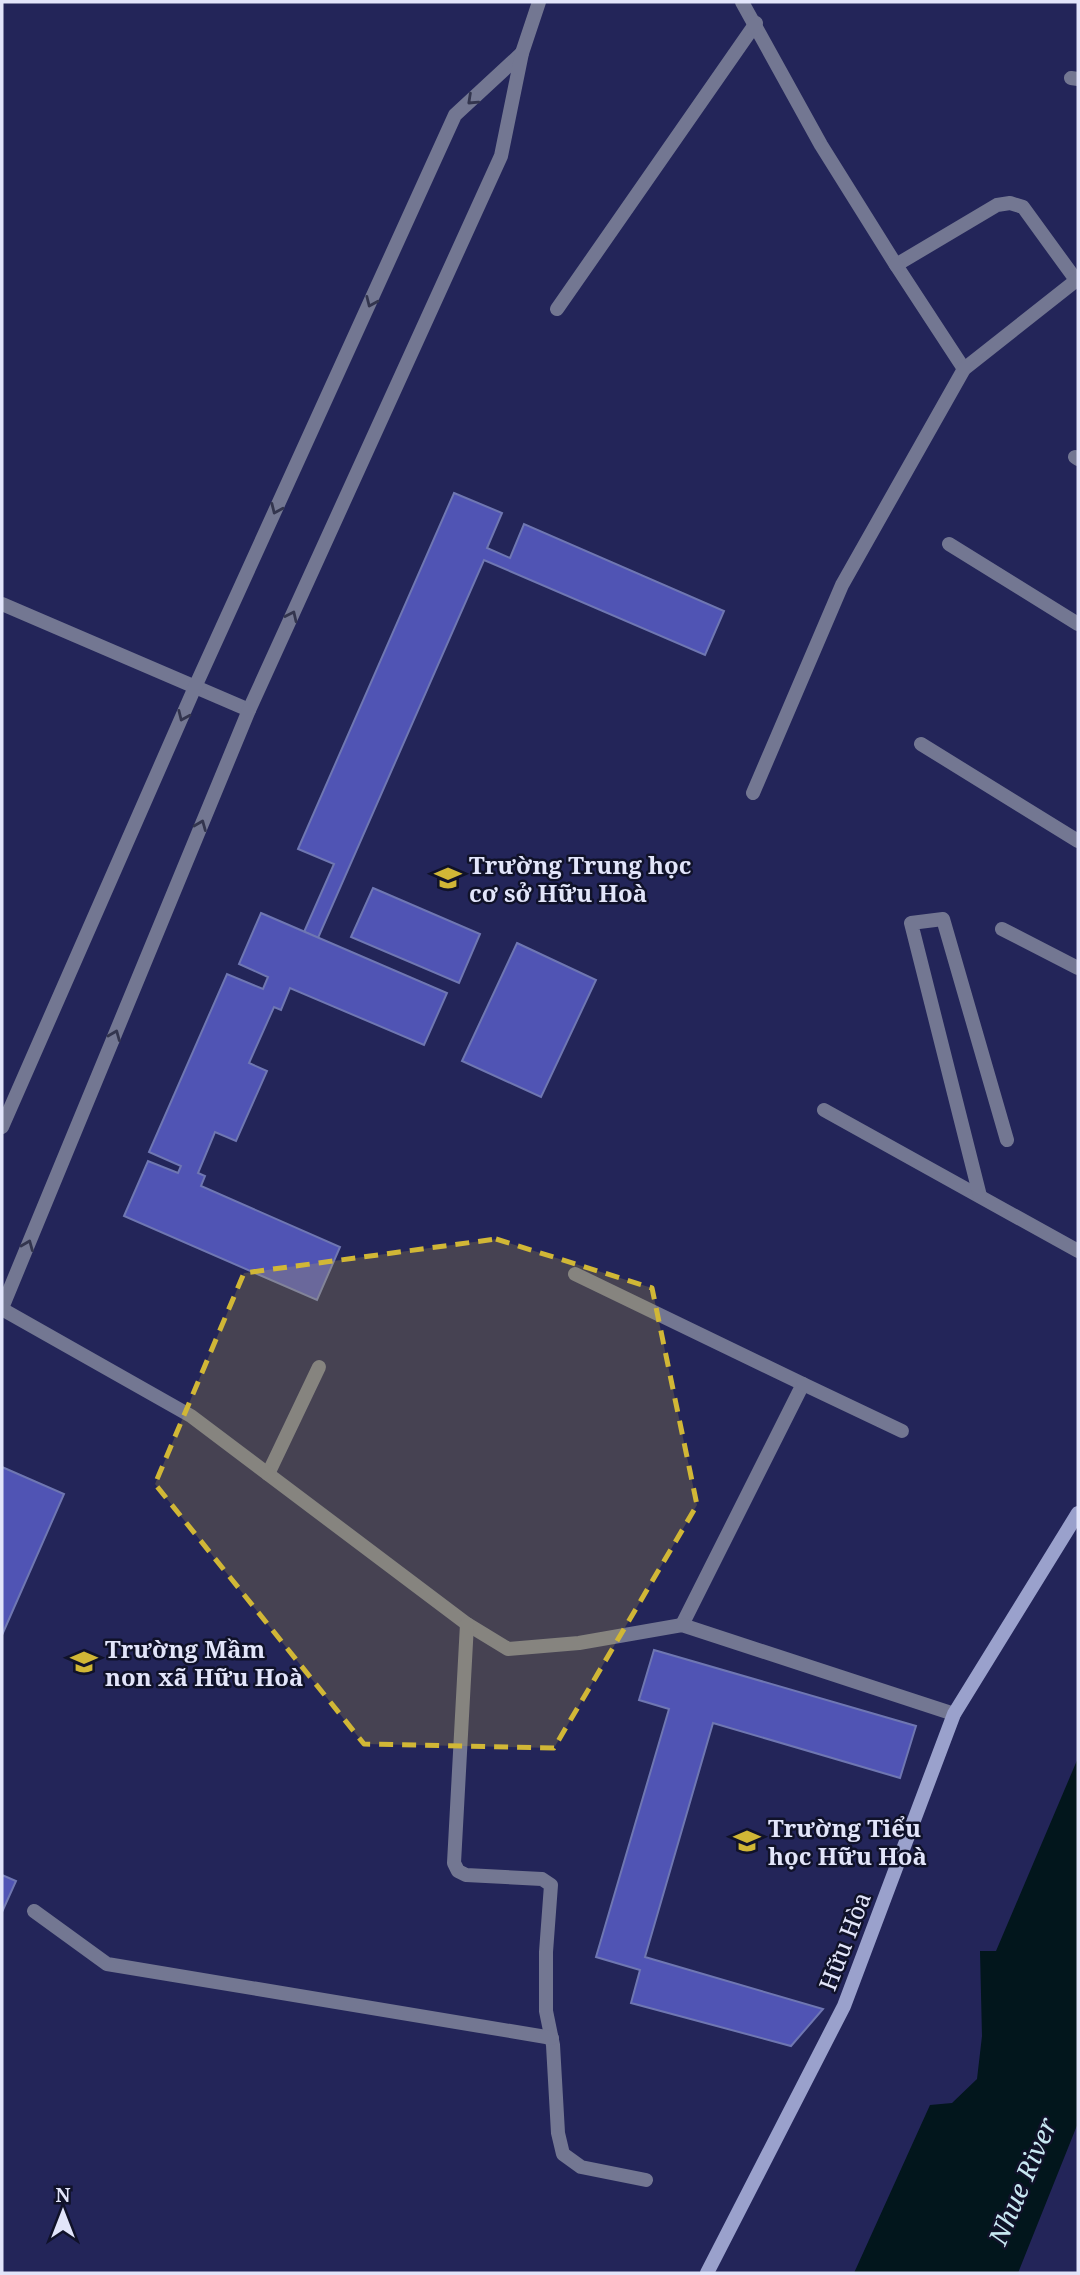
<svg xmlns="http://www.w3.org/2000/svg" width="1080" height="2275" font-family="'Noto Serif',serif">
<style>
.water{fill:#02161c}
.building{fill:#5054b4;stroke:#6f77b2;stroke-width:2}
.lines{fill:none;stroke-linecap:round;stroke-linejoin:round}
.lane{stroke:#737792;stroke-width:14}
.street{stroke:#737792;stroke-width:14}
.secondary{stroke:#9aa1cc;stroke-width:14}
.oneway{stroke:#33354e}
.marked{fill:#d1b736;fill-opacity:0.2;stroke:#d1b736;stroke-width:5;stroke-dasharray:14 9;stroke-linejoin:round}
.labels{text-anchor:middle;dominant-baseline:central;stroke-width:5;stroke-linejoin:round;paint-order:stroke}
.poi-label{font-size:24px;font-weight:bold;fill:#e2e5fa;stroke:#101229;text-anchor:start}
.street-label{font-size:24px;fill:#e2e5fa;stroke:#101229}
.water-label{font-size:26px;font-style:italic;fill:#c8e8f2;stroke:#101229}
</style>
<rect width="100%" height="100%" fill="#232559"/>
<polygon class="water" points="1078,1758 1078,2123 1018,2273 854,2273 930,2105 952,2103 977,2079 982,2036 980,1951 996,1951"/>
<g class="building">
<polygon points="454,493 502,513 487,548 510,558 524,524 724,611 705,655 484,560 318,938 304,932 334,864 298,849"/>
<polygon points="373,888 480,934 459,983 351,937"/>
<polygon points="261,913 447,993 424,1045 290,988 281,1010 274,1007 249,1063 267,1071 236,1141 215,1132 198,1173 205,1176 201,1186 340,1247 317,1300 124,1216 148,1161 178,1173 181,1166 149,1152 227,974 263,989 268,977 239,964"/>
<polygon points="517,943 596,980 541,1097 462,1061"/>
<polygon points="2,1467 64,1494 2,1635"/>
<polygon points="654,1650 916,1726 900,1778 713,1723 645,1957 823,2009 791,2046 631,2003 640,1970 596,1957 669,1709 639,1700"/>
<polygon points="2,1875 16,1881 2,1912"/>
</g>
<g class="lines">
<g class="lane">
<polyline points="1071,78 1078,79"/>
<polyline points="557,309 756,23"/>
<polyline points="268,1474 319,1367"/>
</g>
<g class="street">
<polyline points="742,2 821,145 896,265 997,205 1010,203 1023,207 1076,280"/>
<polyline points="896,265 964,369"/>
<polyline points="1075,457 1078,459"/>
<polyline points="949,544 1078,624"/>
<polyline points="2,604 249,710"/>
<polyline points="921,744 1078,841"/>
<polyline points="753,793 842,585 964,369 1078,279"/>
<polyline points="1002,929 1078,968"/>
<polyline points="824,1110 1078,1251"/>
<polyline points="2,1127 195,687 455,115 522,53"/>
<polyline points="980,1196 911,923 943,919 1007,1140"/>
<polyline points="575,1274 803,1384 682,1625"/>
<polyline points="2,1308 249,710 501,156 522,53 539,2"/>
<polyline points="2,1309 191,1416 467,1624 508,1649 579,1643 682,1625 954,1714"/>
<polyline points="803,1384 902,1431"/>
<polyline points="467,1624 454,1863 458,1871 466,1875 542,1879 551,1885 546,1952 546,2011 553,2045 558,2133 563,2154 581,2167 646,2180"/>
<polyline points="34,1911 107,1964 552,2038"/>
</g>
<polyline class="secondary" points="707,2273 844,2006 954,1714 1078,1513"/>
</g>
<defs><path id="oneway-chevron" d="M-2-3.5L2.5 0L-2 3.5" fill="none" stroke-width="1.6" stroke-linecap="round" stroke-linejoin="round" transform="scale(1.75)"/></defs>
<g class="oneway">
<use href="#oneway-chevron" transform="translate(472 100) rotate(137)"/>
<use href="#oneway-chevron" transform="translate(371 302) rotate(114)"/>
<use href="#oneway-chevron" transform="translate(276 509) rotate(114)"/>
<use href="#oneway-chevron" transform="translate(292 616) rotate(-65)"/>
<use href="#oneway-chevron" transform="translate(183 716) rotate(114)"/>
<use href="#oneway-chevron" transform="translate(201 825) rotate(-68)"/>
<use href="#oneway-chevron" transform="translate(115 1035) rotate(-68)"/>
<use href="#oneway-chevron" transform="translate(28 1245) rotate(-68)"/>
</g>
<path class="marked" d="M 496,1239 L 652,1288 L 697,1505 L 554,1748 L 364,1744 L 155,1484 L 244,1273 Z"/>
<defs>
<g id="school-bare" transform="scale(2.1)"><path d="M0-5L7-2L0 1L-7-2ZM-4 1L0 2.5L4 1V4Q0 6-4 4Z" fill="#d1b736" stroke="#101229" stroke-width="2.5" paint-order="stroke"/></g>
</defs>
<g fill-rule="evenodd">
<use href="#school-bare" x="448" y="878"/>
<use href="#school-bare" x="84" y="1662"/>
<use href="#school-bare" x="747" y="1841"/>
</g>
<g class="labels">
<g class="poi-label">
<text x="469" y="864">Trường Trung học<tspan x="469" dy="28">cơ sở Hữu Hoà</tspan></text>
<text x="105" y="1648">Trường Mầm<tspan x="105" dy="28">non xã Hữu Hoà</tspan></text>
<text x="768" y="1827">Trường Tiểu<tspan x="768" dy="28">học Hữu Hoà</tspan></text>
</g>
<g class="street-label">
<text transform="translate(844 1941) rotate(-69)">Hữu Hòa</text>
</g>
<g class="water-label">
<text transform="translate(1022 2181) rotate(-67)">Nhue River</text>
</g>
</g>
<rect width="1080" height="2275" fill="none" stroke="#e2e5fa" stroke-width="7"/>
<g transform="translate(63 2212)" stroke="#101229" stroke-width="5" paint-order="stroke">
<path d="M0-5L12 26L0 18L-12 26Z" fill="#e2e5fa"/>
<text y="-10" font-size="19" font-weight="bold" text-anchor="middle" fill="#e2e5fa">N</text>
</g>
</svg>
